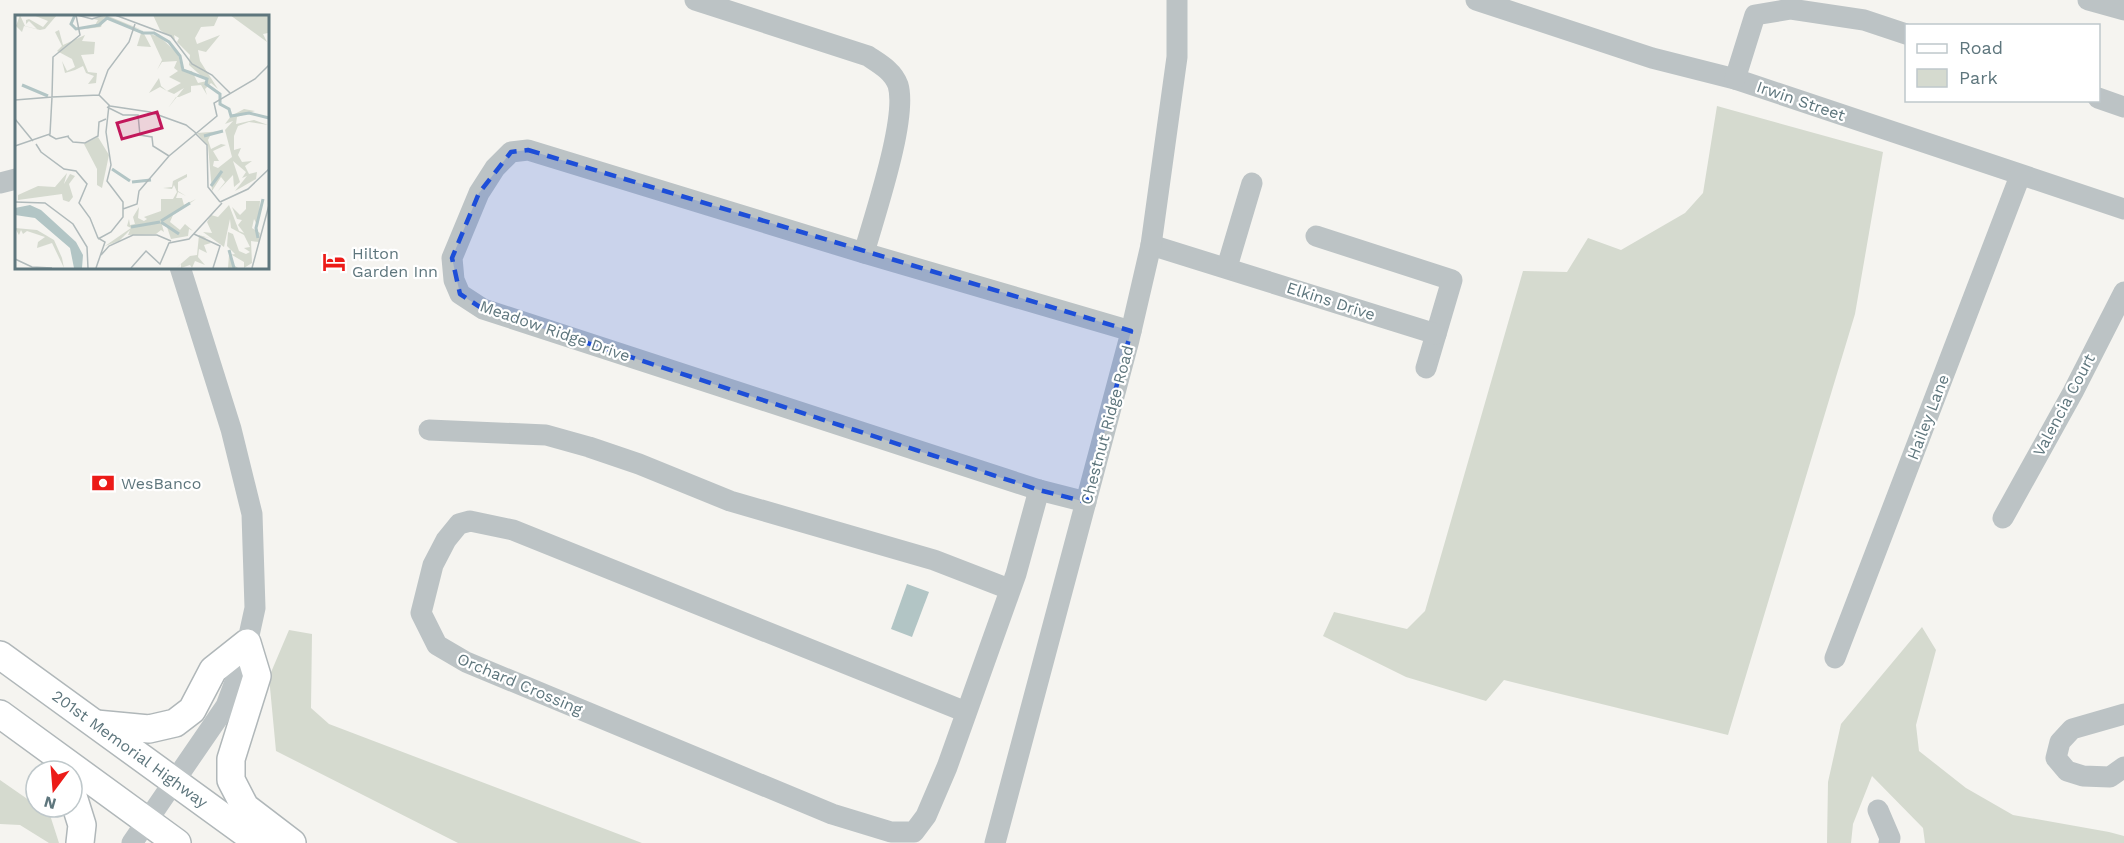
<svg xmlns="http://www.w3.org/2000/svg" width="2124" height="843" font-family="'Work Sans',sans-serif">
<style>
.green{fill:#d5dacf}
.water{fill:#b2c5c5}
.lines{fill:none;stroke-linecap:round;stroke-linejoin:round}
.major-casing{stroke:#b0b7b9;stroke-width:30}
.minor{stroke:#bcc3c5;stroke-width:21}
.major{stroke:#fff;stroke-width:27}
.marked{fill:#1d4ed8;fill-opacity:0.2;stroke:#1d4ed8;stroke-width:4.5;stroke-dasharray:12 8;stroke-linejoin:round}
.labels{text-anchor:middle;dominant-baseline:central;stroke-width:4.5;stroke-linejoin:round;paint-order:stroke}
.street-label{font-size:16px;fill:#5e767d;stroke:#fff}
.poi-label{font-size:16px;fill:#5e767d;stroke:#fff;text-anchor:start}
.inset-river{fill:none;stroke:#b2c5c5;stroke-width:3}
.inset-road{fill:none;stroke:#b0babb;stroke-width:1.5}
.view{fill:#c2185b;fill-opacity:0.15;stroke:#c2185b;stroke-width:3}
.inset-edge{fill:none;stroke:#5e767d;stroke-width:3}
</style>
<rect width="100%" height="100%" fill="#f5f4f0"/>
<g class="green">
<polygon points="1717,106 1883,152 1855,314 1728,735 1504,680 1486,701 1406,677 1323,636 1334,612 1407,629 1425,611 1523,271 1567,272 1588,238 1621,250 1685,213 1703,193"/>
<polygon points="1922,627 1936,650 1916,725 1919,751 1966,788 2013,815 2109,832 2124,836 2124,843 1925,843 1923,828 1872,776 1853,824 1851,843 1827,843 1828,782 1841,724"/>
<polygon points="289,630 312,634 311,708 329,724 642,843 458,843 276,751 269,677"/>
<polygon points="0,780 36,805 36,807 50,815 59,843 49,843 20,825 0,824"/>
</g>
<polygon class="water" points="907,584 929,592 912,637 891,629"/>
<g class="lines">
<g class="major-casing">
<g id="major">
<polyline points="0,655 259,843"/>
<polyline points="0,714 177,843"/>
<polyline points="96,724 149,729 175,723 192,710 213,670 247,643 257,676 231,759 231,780 245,807 292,843"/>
<polyline points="72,793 82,825 80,843"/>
</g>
</g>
<g class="minor">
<path d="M 695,0 L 868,56 C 880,64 893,71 898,85 C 908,118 874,217 864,253"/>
<polyline points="1476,0 1652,58 1735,79 2124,209"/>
<polyline points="2088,0 2124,10"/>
<polyline points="1735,79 1755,15 1791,9 1864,20 1906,34"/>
<polyline points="2098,98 2124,107"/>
<polyline points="0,183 16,179"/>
<polyline points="1316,236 1452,280 1426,368"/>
<polyline points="1151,245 1436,334"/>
<polyline points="1227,267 1252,183"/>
<polyline points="429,430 546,435 589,447 639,464 730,501 934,560 1009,589"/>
<polyline points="1086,502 1039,490 483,309 460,294 454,280 452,258 479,193 495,168 511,152 528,150 864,253 1131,331"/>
<polyline points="2003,518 2073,392 2124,292"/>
<polyline points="1835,658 2020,176"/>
<polyline points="966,712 513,530 470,521 459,524 446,540 433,565 421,613 437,645 466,662 832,814 891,832 914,832 926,816 947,767 1016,574 1039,490"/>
<polyline points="2124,714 2072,729 2060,742 2056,758 2067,771 2083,776 2110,777 2124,767"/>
<polyline points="1878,810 1890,838 1889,843"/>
<polyline points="132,843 226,706 244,658 255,608 252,514 231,429 180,267"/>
<polyline points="995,843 1129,340 1151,245 1177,57 1177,0"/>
</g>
<use href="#major" class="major"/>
</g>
<path class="marked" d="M 528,150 L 1131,331 L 1086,502 L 1039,490 L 483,309 L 460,294 L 452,258 L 479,193 L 511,152 Z"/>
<defs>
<g id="hotel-bare" transform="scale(1.8)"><path d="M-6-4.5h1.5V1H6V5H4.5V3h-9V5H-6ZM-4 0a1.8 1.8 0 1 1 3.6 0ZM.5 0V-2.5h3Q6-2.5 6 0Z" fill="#ec1b18" stroke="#fff" stroke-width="2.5" paint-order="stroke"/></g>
<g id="bank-bare" transform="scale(1.8)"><path d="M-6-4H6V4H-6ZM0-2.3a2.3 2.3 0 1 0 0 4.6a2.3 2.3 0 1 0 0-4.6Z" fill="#ec1b18" stroke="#fff" stroke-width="2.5" paint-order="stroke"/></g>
</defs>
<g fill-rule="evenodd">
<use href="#hotel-bare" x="334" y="262"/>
<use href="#bank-bare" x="103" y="483"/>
</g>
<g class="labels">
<g class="street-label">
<text transform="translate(1801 101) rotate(19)">Irwin Street</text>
<text transform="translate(1331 301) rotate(18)">Elkins Drive</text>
<text transform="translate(555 331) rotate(19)">Meadow Ridge Drive</text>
<text transform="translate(2064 405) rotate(-62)">Valencia Court</text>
<text transform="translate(1928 417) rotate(-69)">Hailey Lane</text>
<text transform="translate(1107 425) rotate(-75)">Chestnut Ridge Road</text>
<text transform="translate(520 684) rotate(23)">Orchard Crossing</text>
<text transform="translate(130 749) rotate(36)">201st Memorial Highway</text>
</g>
<g class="poi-label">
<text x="352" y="253">Hilton<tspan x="352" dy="18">Garden Inn</tspan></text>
<text x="121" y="483">WesBanco</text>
</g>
</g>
<g transform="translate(15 15)">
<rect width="254" height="254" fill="#f5f4f0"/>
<path d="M 5,0 L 10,11 L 22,14 L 14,6 L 11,9 L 11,5 L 14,4 L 28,12 L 33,6 L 18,0 L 42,0 L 30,14 L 25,15 L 9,11 L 7,17 L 1,11 ZM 91,0 L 127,15 L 136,32 L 122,31 L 127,15 L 89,3 L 86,12 L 70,14 L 80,10 L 83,5 L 78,4 ZM 138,0 L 204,0 L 199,11 L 186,12 L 180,23 L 182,29 L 205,20 L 191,37 L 183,35 L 185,46 L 203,74 L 196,68 L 190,74 L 192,80 L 186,70 L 176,71 L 176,77 L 164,82 L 161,82 L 153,93 L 169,73 L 159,79 L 152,76 L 145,72 L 134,78 L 144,63 L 146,71 L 152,76 L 166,68 L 154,62 L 163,56 L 159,53 L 162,46 L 147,47 L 142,55 L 147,45 L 135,19 L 145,22 L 163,39 L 167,55 L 177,56 L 183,68 L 192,66 L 174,50 L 175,40 L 162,27 L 164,23 L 159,20 L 160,25 L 145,15 ZM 215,0 L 253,0 L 253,18 L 248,19 L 252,27 ZM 44,15 L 48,30 L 70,20 L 67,26 L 80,27 L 79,39 L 66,40 L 73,57 L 82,58 L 81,68 L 73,69 L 79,61 L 71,58 L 68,51 L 60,55 L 50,58 L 47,46 L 52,56 L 60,52 L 57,44 L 42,36 L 47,31 L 40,17 ZM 229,94 L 240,96 L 222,102 L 221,109 L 239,105 L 253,110 L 234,107 L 223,111 L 219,121 L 219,135 L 226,133 L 223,140 L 227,147 L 237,146 L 230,151 L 234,159 L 242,157 L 241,164 L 220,176 L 232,161 L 227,163 L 231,157 L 218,146 L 225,167 L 219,172 L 218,160 L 202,177 L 210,167 L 206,162 L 197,176 L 193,131 L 182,118 L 208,116 L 196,119 L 193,125 L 196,134 L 206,129 L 211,130 L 198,136 L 204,146 L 199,146 L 198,151 L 203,153 L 217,142 L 210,115 L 218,106 L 210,109 L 216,101 ZM 83,122 L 94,140 L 87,173 L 82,170 L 82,154 L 69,129 ZM 52,158 L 49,169 L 55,159 L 60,161 L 54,169 L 58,182 L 54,187 L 48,185 L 47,179 L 3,185 L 3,180 L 23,171 L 40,172 ZM 172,159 L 172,162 L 163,167 L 163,176 L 171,181 L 163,177 L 161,183 L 167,183 L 169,190 L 181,184 L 158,200 L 155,207 L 165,215 L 170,209 L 178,216 L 174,214 L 173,221 L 156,224 L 152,212 L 147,210 L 149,217 L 146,215 L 141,219 L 113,220 L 115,215 L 104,226 L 90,231 L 116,213 L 112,211 L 114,204 L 115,210 L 120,209 L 118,202 L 124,192 L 123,203 L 129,206 L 132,204 L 129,202 L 146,196 L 146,184 L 158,184 L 162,177 L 159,170 L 157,174 L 148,173 L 157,172 L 158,166 ZM 231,186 L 245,186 L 243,212 L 239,204 L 237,213 L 245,218 L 244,227 L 236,226 L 237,248 L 229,253 L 229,247 L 217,240 L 217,249 L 223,253 L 213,253 L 214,240 L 220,239 L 212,231 L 213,217 L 218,219 L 224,236 L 231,239 L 235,237 L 229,233 L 235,232 L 229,220 L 216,213 L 215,204 L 209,232 L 188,217 L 197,218 L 192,207 L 196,200 L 203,202 L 214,190 L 224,216 L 229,218 L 223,210 L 227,205 L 222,204 L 217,192 L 225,200 L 231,194 ZM 0,213 L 22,215 L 39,225 L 47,243 L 49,253 L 37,228 L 22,233 L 23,227 L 30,222 L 12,216 L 8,219 L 6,215 L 4,220 ZM 184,220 L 194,223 L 189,222 L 196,228 L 189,230 L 192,238 L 184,234 L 183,242 L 190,250 L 180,246 L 177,253 L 175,250 L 166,253 L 166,249 L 161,253 L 175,241 L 182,240 Z" fill="#d5dacf"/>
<path d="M 15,190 L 26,195 L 61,227 L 68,240 L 67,253 L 59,253 L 55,233 L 20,203 L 0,200 L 0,193 Z" fill="#b2c5c5"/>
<path class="inset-river" d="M 60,0 L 56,9 L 61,14 L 84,10 L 92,3 L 128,18 L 139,18 L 154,27 L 165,41 L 168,55 L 192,64 L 191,69 L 205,79 L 205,89 L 214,94 L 216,101 L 234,98 L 254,103M 7,70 L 33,81M 189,121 L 208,116M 97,154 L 115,166M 117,167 L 136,165M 196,171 L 207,156M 146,206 L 175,188M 146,207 L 164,219M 116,212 L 145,207M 243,223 L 241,213 L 248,184M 214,235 L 219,253"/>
<path class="inset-road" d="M 62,0 L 77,4 L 89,0M 100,0 L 156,21 L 177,49 L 197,60 L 215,78M 84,80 L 93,55 L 114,27 L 120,9M 0,85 L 37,82 L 38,42 L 65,20 L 61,0M 92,92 L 108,100 L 123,100 L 125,120 L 137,122 L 138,131 L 154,141M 0,104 L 18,126M 180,118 L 192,130 L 193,172 L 205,187M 34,120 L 41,124 L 54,121M 53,122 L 58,127 L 70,128 L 83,121 L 84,107 L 91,104M 21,129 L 26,137 L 49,154 L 61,156 L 72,169 L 64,188 L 75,203 L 83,223 L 90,227 L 81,253M 0,131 L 35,119 L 37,82 L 84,80 L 95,91 L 135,97 L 171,110 L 181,118M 0,187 L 30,188 L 58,209 L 72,232 L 73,253M 205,187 L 233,174 L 254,154M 108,194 L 122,189 L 124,176 L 154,141 L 202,101 L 199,88 L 240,64 L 254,50M 179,219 L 205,231 L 198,253M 83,224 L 96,217 L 108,202 L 108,187 L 92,166 L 96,150 L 91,117 L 94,90M 86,240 L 94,231 L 118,220 L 142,220 L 156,226M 0,244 L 17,252 L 37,253M 116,253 L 131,236 L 145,249 L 154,228 L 174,224 L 207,188M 237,253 L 254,190"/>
<path class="view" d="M 142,97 L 147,113 L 107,124 L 102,108 Z"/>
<rect width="254" height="254" class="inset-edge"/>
</g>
<rect x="1905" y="24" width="195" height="78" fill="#ffffff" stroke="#bfc8cb" stroke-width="1.5"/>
<rect x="1917" y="44" width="30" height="9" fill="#ffffff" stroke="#bfc8cb" stroke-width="1.5"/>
<text x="1959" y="54" font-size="18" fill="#5e767d">Road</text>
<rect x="1917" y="69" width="30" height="18" fill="#d5dacf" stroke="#bfc8cb" stroke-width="1.5"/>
<text x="1959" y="84" font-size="18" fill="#5e767d">Park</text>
<g transform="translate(54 789) rotate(196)"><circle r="28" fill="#ffffff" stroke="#bfc8cb" stroke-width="1.5"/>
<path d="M0-4.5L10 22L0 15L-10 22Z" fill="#ec1b18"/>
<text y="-9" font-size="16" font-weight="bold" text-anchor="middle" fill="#5e767d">N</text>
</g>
</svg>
